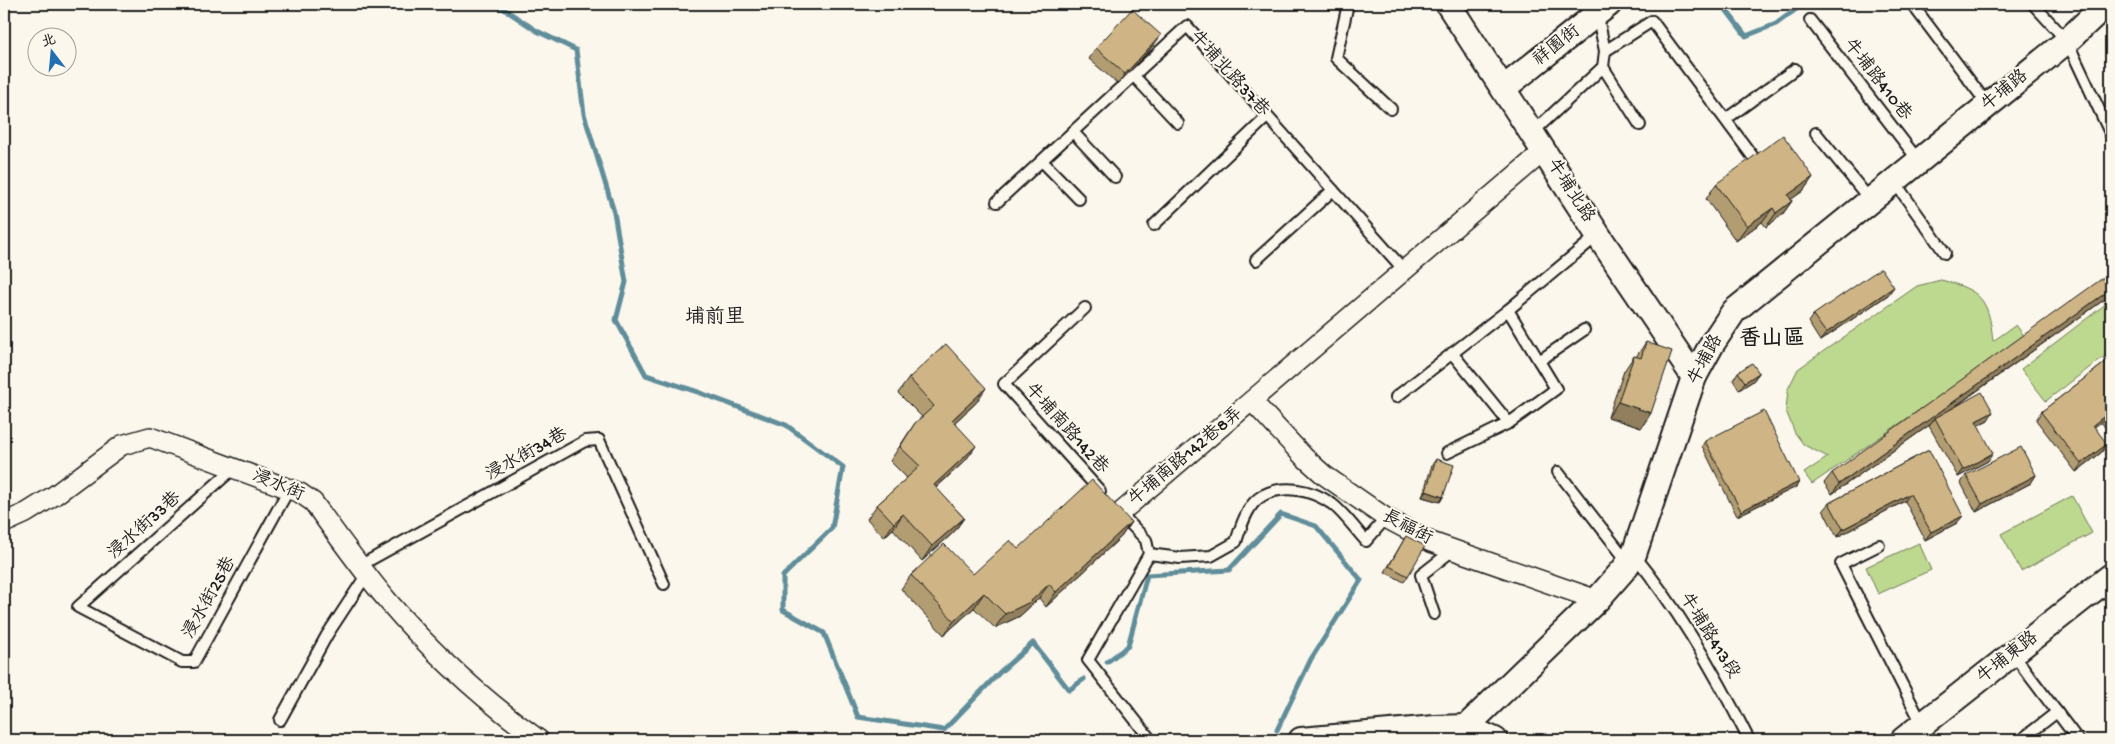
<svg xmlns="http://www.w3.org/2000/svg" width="2115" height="744" font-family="'Gochi Hand','LXGW WenKai TC',sans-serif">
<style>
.green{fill:#bdd88f;stroke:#6c7a56}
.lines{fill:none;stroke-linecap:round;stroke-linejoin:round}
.stream{stroke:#608d9a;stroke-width:5}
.service-casing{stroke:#1c1c1c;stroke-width:14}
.minor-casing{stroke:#1c1c1c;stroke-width:22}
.tertiary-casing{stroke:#1c1c1c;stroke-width:28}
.service{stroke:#fbf7ec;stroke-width:10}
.minor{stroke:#fbf7ec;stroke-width:19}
.tertiary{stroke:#fbf7ec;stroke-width:24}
.wall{fill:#b29c72;stroke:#1c1c1c}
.shaded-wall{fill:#917f5d;stroke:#1c1c1c}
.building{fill:#cfb585;stroke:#1c1c1c}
.labels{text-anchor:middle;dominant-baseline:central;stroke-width:4.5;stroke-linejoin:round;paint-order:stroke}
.street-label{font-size:18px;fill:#1c1c1c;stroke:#fbf7ec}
.quarter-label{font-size:20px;fill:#1c1c1c;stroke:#fbf7ec}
.district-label{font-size:22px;font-weight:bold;fill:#1c1c1c;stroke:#fbf7ec}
</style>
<rect width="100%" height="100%" fill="#fbf7ec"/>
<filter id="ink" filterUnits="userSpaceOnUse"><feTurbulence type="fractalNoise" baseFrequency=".02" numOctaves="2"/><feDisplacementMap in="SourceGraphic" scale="10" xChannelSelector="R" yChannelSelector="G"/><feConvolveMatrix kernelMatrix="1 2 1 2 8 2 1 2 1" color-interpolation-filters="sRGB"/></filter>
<g filter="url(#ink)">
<g class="green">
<path d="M 1941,280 C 1981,290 1989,299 1993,341 L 2016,325 L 2025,337 L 1812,484 L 1804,473 L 1828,457 L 1804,445 L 1795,433 L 1786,411 L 1788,389 L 1798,369 L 1917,286 Z"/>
<polygon points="2107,303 2111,309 2111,351 2046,401 2021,369"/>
<polygon points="2072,496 2092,533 2021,571 2001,534"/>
<polygon points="1919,543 1931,570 1878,594 1866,567"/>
</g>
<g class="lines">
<g class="stream">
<polyline points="1725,4 1727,11 1746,36 1776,24 1803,4"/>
<polyline points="501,7 537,31 576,50 584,114 614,212 626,282 616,320 646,375 698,392 786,425 843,467 832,528 783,576 783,610 824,633 858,717 944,730 1000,672 1033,643 1069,690 1084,679"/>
<polyline points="1107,662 1128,646 1147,575 1229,570 1281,514 1316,526 1361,580 1311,659 1277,730"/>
</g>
<g class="service-casing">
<g id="service">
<polyline points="1348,4 1336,58 1391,109"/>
<polyline points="1912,4 1988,105"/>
<polyline points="2033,4 2067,41 2111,135"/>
<polyline points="1810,20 1918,160"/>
<polyline points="1605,51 1652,21 1756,161"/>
<polyline points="1603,67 1640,125"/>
<polyline points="1134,76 1178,123"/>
<polyline points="1726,119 1795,69"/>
<polyline points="1073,132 1115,177"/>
<polyline points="1532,133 1603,67 1605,51 1597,13"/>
<polyline points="1816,133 1870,200"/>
<polyline points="1042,161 1079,199"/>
<polyline points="1894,181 1945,253"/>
<polyline points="997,202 1187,26 1404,270"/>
<polyline points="1154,225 1267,117"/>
<polyline points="1256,260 1333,190"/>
<polyline points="1085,308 1004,384 1100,491"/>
<polyline points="1452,353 1509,423 1556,389 1508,310"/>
<polyline points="1539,361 1584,330"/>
<polyline points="1396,397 1508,310 1598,235"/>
<polyline points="1447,453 1509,423"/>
<polyline points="234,468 78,607 182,662 194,662 289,489"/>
<polyline points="1558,472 1628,562"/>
<polyline points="1122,515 1146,540 1149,554 1088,660 1151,740"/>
<polyline points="1879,545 1841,564 1922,724"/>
<path d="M 1149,554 L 1180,558 L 1211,556 L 1236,542 C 1240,529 1247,506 1259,498 C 1281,483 1311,489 1332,504 C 1344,513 1355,529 1366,541 L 1386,518"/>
<path d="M 1634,555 C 1680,611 1717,676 1749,740"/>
<polyline points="361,565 585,441 599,440 664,584"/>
<polyline points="1434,614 1421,575 1453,550"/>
<polyline points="2013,654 2078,740"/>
<polyline points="280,720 327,635 367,574"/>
<polyline points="2021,740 2057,712"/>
</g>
</g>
<g class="minor-casing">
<g id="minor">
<polyline points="1252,401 1304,457 1324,475 1386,518 1431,542 1597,600"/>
<polyline points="1120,513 1544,151"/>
<path d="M 4,523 L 26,513 L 55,495 L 122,445 L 150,437 L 300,493 L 313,502 C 337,535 361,569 387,600 C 431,652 484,700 539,740"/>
</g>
</g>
<g class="tertiary-casing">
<g id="tertiary">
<polyline points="1448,4 1598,235 1694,377"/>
<polyline points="1504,88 1609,4"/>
<polyline points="1466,727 1597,600 1625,568 1634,554 1694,377 1712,344 1734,311 2067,41 2106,4"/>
<polyline points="1301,740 1435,728 1466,727 1495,740"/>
<polyline points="1903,740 2111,576"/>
</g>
</g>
<use href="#service" class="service"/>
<use href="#minor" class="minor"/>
<use href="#tertiary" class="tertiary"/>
</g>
<g class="wall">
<polygon points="1154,45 1118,84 1089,59 1096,48"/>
<polygon points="1813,177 1803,191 1791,199 1792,201 1782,215 1766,227 1762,222 1736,241 1706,199 1716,184"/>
<polygon points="1888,295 1820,341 1808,322 1813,315"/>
<polygon points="2108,297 1952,409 1988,420 1978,425 1988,461 1958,477 1929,426 1931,424 1832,494 1824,483 1832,473"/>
<polygon points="1646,342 1651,413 1641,428 1608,417 1624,371 1634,356 1636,357"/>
<polygon points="2111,358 2111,435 2101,422 2094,427 2102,452 2076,472 2036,420 2041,412"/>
<polygon points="1738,372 1759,373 1753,381 1739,390 1733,380"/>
<polygon points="909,378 976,403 955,422 966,460 936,488 964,518 954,532 922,561 893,529 884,537 867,519 877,505 907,478 890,461 915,423 922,417 898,393"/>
<polygon points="1705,441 1799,482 1796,487 1737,516 1702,446"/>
<polygon points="1929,450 1957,523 1925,540 1905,501 1837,537 1823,510 1829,503"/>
<polygon points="1436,459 1443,497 1440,502 1422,497 1432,465"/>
<polygon points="1966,475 2036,475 2031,483 1976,512 1961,483"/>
<polygon points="1131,522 1121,537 1046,607 1039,598 1020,616 995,628 974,608 944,635 901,589 911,575 973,574 1018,549"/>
<polygon points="1406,536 1408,576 1404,582 1385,572"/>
</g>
<g class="shaded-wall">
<polygon points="1161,35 1154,45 1118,84 1125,74"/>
<polygon points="1813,177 1803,191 1778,209 1788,195"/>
<polygon points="1792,201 1782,215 1766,227 1776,213"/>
<polygon points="1773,208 1762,222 1736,241 1747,226"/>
<polygon points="1894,287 1888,295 1820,341 1826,333"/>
<polygon points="2111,289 2111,292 2108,297 1936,420 1935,418 1931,424 1832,494 1839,484"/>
<polygon points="1759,373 1753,381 1739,390 1745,382"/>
<polygon points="986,388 976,403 942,434 952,420"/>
<polygon points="1618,402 1651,413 1641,428 1608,417"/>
<polygon points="1993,412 1988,420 1970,429 1976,421"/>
<polygon points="2107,414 2101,422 2087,433 2093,425"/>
<polygon points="2107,444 2102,452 2076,472 2081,464"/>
<polygon points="976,446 966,460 923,499 934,485"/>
<polygon points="1993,453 1988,461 1958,477 1963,470"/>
<polygon points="2036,475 2031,483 1976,512 1982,504"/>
<polygon points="1799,482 1796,487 1737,516 1741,511"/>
<polygon points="1426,491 1443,497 1440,502 1422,497"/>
<polygon points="1910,494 1905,501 1837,537 1843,529"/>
<polygon points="903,514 893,529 884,537 894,523"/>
<polygon points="1963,516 1957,523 1925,540 1931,532"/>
<polygon points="964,518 954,532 922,561 932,546"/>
<polygon points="1131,522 1121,537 1046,607 1056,592"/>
<polygon points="1049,584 1039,598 1020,616 995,628 1005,614"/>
<polygon points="984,593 974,608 944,635 954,621"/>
</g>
<g class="building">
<polygon points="1132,9 1161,35 1125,74 1096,48"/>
<polygon points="1783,135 1813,177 1788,195 1792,201 1776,213 1773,208 1747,226 1716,184"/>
<polygon points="1881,268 1894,287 1826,333 1813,315"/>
<polygon points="2107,275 2111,282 2111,289 1839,484 1832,473"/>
<polygon points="1646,342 1672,351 1651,413 1618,402 1634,356 1641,358"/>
<polygon points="946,344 986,388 952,420 976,446 934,485 964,518 932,546 903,514 894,523 877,505 920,466 900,447 915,423 934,406 909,378"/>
<polygon points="2111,358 2111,420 2107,414 2093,425 2107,444 2081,464 2041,412"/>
<polygon points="1752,363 1759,373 1745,382 1738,372"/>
<polygon points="1982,392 1993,412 1976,421 1993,453 1963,470 1935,418"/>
<polygon points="1764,411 1799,482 1741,511 1705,441"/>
<polygon points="2021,447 2036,475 1982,504 1966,475"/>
<polygon points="1929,450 1963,516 1931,532 1910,494 1843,529 1829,503"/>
<polygon points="1436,459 1454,465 1443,497 1426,491"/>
<polygon points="1092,480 1131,522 1056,592 1049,584 1030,602 1005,614 984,593 954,621 911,575 944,544 973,574 1010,540 1018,549"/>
<polygon points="1406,536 1425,546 1408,576 1389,566"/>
</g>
</g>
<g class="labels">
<g class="street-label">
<text transform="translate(1557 46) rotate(-38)">祥園街</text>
<text transform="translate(1229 74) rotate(48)">牛埔北路37巷</text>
<text transform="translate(1877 80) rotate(52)">牛埔路410巷</text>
<text transform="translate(2005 91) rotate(-39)">牛埔路</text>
<text transform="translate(1570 191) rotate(57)">牛埔北路</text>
<text transform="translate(1706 360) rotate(-62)">牛埔路</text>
<text transform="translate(1066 429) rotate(48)">牛埔南路142巷</text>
<text transform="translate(527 455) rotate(-29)">浸水街34巷</text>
<text transform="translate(1186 457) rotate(-40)">牛埔南路142巷8弄</text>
<text transform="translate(278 486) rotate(23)">浸水街</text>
<text transform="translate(145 526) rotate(-42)">浸水街33巷</text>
<text transform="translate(1407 528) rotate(28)">長福街</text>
<text transform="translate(210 598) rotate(-61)">浸水街25巷</text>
<text transform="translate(1709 636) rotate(58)">牛埔路413段</text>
<text transform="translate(2008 658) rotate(-38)">牛埔東路</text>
</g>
<g class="quarter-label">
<text x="715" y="318">埔前里</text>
</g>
<g class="district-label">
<text x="1772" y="340">香山區</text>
</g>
</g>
<rect width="2115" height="744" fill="none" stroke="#fbf7ec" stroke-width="20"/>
<rect x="10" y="10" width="2095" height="724" fill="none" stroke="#1c1c1c" stroke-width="2" filter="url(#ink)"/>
<g transform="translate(52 52) rotate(344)"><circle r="24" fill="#fbf7ec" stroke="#a29f99"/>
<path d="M0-4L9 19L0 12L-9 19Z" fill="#1f6fb2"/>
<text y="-8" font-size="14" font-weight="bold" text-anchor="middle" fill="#1c1c1c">北</text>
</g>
</svg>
